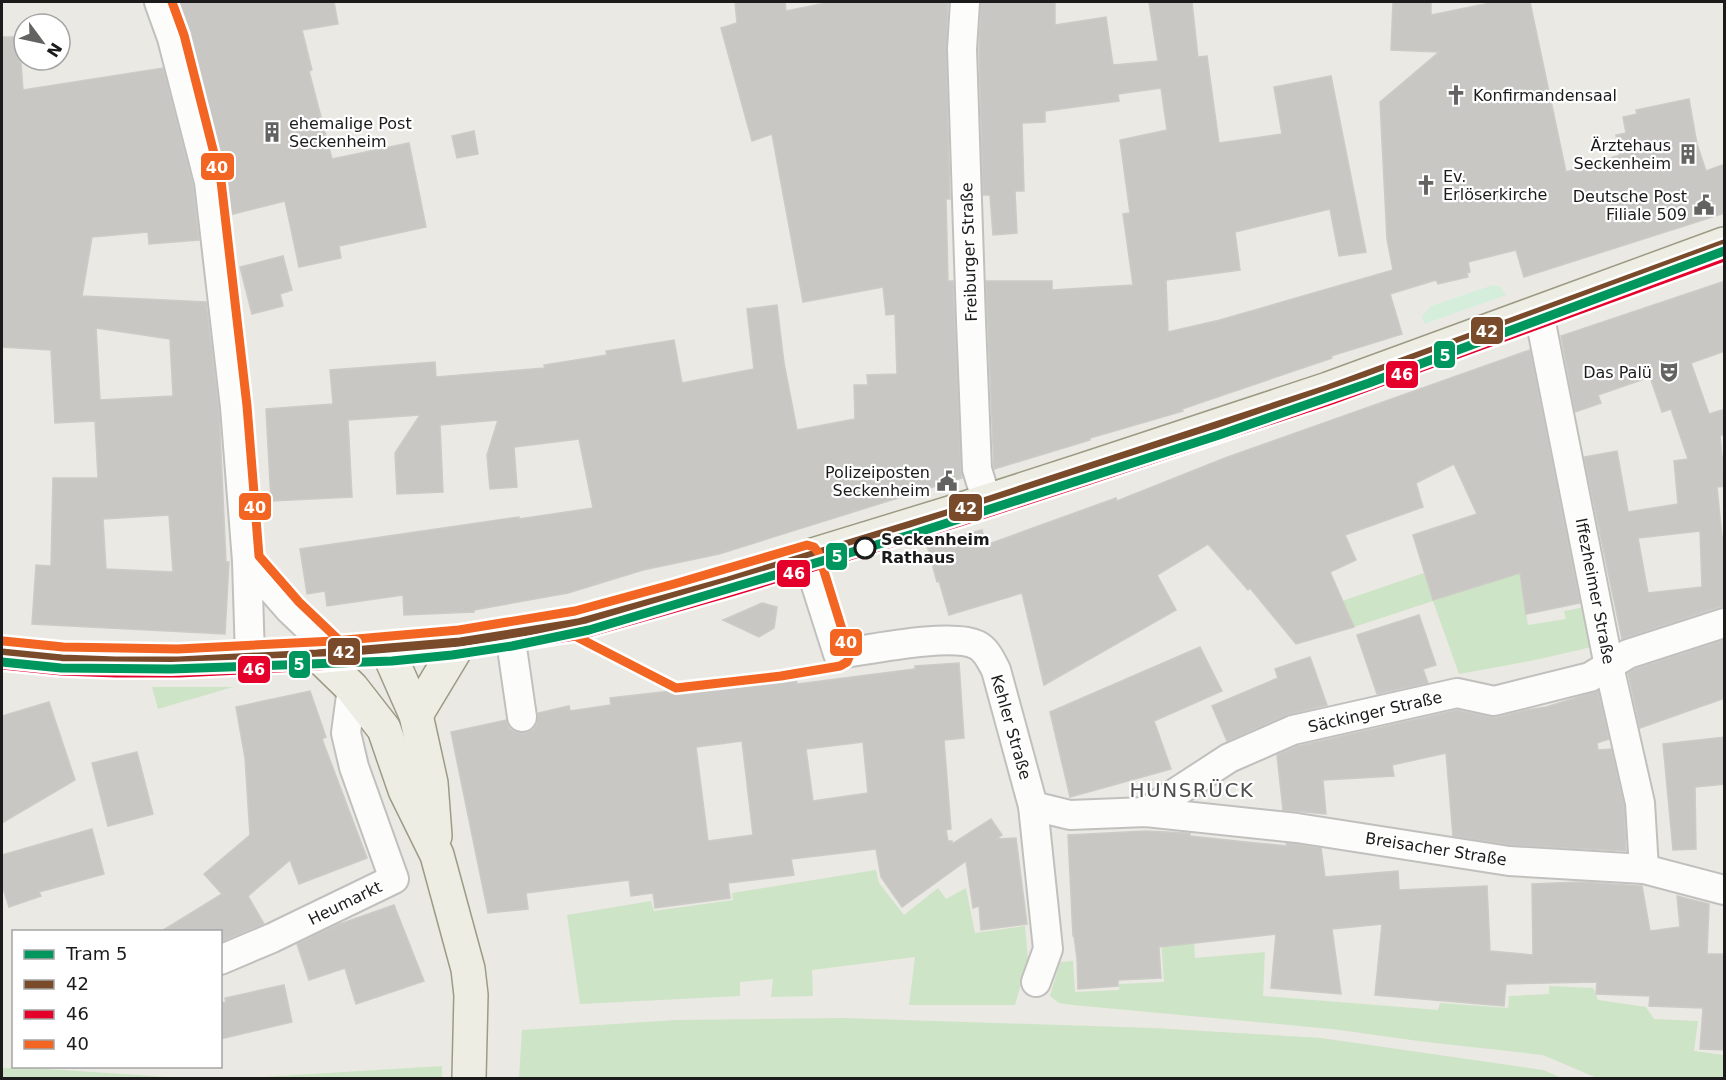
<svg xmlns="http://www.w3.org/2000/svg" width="1726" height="1080" font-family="'DejaVu Sans',sans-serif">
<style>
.grass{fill:#cee4c6}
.park{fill:#d5eedc}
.building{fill:#c8c7c4;stroke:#cccbc6;stroke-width:1.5;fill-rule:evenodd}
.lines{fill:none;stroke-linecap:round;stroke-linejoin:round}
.minor-casing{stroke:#c1c0be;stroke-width:32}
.major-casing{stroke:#9c9b84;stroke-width:36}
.minor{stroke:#fcfcfb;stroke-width:28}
.major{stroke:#eeede4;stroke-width:33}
.bus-1-casing{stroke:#fff;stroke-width:14}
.bus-2-casing{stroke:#fff;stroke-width:14}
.bus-3-casing{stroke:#fff;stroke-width:14}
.bus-1{stroke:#7a4b2a;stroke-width:9}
.bus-2{stroke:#e4002b;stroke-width:9}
.bus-3{stroke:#f26522;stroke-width:9}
.tram-1-casing{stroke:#fff;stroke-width:14}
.tram-1{stroke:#00975f;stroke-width:9}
.stop-dot{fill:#fff;stroke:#1b1b1b;stroke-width:3}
.labels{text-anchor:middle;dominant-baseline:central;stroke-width:4.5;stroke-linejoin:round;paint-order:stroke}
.poi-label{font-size:16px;fill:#1b1b1b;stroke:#fff;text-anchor:end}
.street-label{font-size:16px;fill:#1b1b1b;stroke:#fff}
.stop-label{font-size:16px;font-weight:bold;fill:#1b1b1b;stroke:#fff;text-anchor:start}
.quarter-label{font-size:20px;letter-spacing:1.5px;fill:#4e4e4e;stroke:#fff}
.line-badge{stroke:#fff;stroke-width:2}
.badge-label{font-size:16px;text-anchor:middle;font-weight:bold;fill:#fff}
</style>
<rect width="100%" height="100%" fill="#eae9e4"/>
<g class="grass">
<polygon points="1424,573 1433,600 1520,573 1528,625 1566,619 1564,611 1585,607 1592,647 1535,660 1459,674 1433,601 1354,627 1342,601"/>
<polygon points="152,687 233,687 158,709"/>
<polygon points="876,870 879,883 904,915 938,888 946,899 966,888 975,933 1025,926 1028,960 1015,1005 909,1005 915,957 812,970 813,996 771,997 773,979 740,982 740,996 580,1004 567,915 651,901 654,911 733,900 732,893"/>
<polygon points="1193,924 1195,958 1265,952 1263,996 1438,1010 1440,1003 1508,1008 1509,996 1549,994 1549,986 1593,988 1598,1000 1646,1007 1654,1019 1698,1021 1694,1051 1724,1055 1724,1078 1597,1078 1543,1055 1426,1042 1332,1029 1073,1005 1059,1003 1050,996 1060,962 1073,961 1075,992 1119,990 1119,984 1164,982 1161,938"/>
<polygon points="843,1018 1153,1028 1321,1038 1543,1070 1562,1078 519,1078 522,1030 676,1020"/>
<polygon points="442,1066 442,1078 246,1078"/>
<polygon points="2,1068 32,1068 184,1078 2,1078"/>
</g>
<polygon class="park" points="1493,285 1501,287 1506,295 1424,324 1422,316 1431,306"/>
<g class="building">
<polygon points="179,2 334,2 338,24 302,30 312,70 309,71 332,159 409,143 426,227 339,246 341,258 299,267 285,201 229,215 225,178"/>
<polygon points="735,2 785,2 786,11 831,2 948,2 946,50 950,199 946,199 948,281 953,281 961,470 962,478 719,554 643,570 568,593 474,610 474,612 404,615 403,595 327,606 325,591 307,594 300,549 519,517 519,519 593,508 579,439 514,447 517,487 490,489 487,455 498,420 440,425 443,492 397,494 395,453 420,415 348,420 352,497 271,501 266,409 333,404 330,370 435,362 436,377 545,368 544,365 607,355 606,351 674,340 682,383 754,369 747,309 777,305 784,363 797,430 855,419 854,385 868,385 867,375 897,374 895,314 886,315 883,287 803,302 772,134 752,141 721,28 737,23"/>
<polygon points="981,2 1055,2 1055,25 1106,17 1113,65 1158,61 1149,2 1192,2 1198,57 1207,56 1219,143 1282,134 1274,87 1331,76 1366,252 1339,256 1330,209 1235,232 1240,270 1166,280 1168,332 1220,320 1393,270 1387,239 1380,102 1439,52 1391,50 1393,2 1431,2 1431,15 1495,2 1530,2 1566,172 1620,155 1616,135 1626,133 1623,117 1637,114 1636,110 1689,99 1697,144 1706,171 1725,164 1725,213 1524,277 1516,250 1468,262 1470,272 1467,273 1468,277 1438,284 1436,280 1390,294 1402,334 1331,356 1332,358 1182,409 1183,411 1090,438 1090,440 994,469 986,281 1052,281 1052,290 1133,285 1123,214 1130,213 1120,140 1167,130 1161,88 1118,94 1119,101 1045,111 1045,122 1022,123 1024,191 1015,191 1017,233 993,235 990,195 983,195 979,49"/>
<path d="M 2,37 L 19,37 L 23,90 L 163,68 L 193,185 L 199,240 L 149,244 L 148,232 L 92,237 L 82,296 L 206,302 L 219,409 L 226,562 L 229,562 L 225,634 L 32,624 L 36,565 L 51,566 L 53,478 L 98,478 L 95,421 L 55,423 L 51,350 L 2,347 ZM 96,328 L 170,339 L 173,396 L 100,400 ZM 169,515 L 173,572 L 106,569 L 103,519 Z"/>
<polygon points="474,131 478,154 457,158 452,136"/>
<polygon points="283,256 292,290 280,294 283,306 252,314 240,267"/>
<path d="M 1725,281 L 1725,351 L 1691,363 L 1709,414 L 1725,409 L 1725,434 L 1720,436 L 1725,486 L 1717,487 L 1723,546 L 1725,607 L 1719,607 L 1622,639 L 1584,457 L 1617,451 L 1628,512 L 1678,504 L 1674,461 L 1688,459 L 1671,409 L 1662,412 L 1650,377 L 1598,395 L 1601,403 L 1575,412 L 1561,336 ZM 1700,531 L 1702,587 L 1648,593 L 1638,538 Z"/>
<polygon points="1530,350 1580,603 1526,614 1520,573 1433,600 1413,535 1477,514 1454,464 1416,483 1423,507 1345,535 1356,560 1330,572 1354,627 1296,644 1250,588 1248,590 1208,544 1157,575 1176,610 1044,685 1022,593 949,615 939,581 937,582 927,545 982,530 986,545 1116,498 1117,501 1225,458"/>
<polygon points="762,603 777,607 774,628 759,637 723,620"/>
<polygon points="1419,615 1436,665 1423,669 1428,683 1377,694 1357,635"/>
<polygon points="1725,640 1725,698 1640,728 1628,673 1635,669"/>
<polygon points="1200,647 1222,691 1154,721 1171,769 1070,797 1050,712"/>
<polygon points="1310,657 1327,705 1287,715 1227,741 1212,706 1278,678 1275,669"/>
<path d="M 959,663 L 964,738 L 944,740 L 951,829 L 946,830 L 948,841 L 952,841 L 952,844 L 991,819 L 1002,835 L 996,839 L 1016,838 L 1027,924 L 981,930 L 979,906 L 973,908 L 966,861 L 902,907 L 881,877 L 876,849 L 791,859 L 794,875 L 728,883 L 730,898 L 655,908 L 653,893 L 631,896 L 629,880 L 526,893 L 528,909 L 488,913 L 451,732 L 506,720 L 509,728 L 515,732 L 525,733 L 533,730 L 537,724 L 538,713 L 569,706 L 570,711 L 611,705 L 610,698 L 796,677 L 797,684 L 915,669 L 915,666 ZM 742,741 L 753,835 L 708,841 L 696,747 ZM 863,742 L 868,793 L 813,801 L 806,749 Z"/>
<polygon points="310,691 326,737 322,739 367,858 299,884 290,860 248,896 264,924 220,942 220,932 160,932 222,894 204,874 250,835 245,758 236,707"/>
<polygon points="1598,691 1609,739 1597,743 1598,750 1611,749 1624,805 1626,851 1511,845 1453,836 1446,753 1392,765 1394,776 1323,780 1326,814 1283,810 1277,755 1298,746 1457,710 1491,717 1498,717 1527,710 1546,707"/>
<polygon points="49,702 75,780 2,823 2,716"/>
<polygon points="1725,737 1725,784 1695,787 1696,849 1673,850 1663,744"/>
<polygon points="137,752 153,814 108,826 92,763"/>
<polygon points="92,829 104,874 39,892 41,896 9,907 2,885 2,855"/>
<polygon points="1146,831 1186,833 1190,833 1190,836 1246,842 1287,846 1286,843 1321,848 1325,877 1398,871 1399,890 1487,886 1490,951 1533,955 1532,884 1581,882 1642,886 1650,931 1680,927 1677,896 1709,904 1707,954 1725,954 1725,1050 1700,1049 1703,1008 1649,1006 1650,996 1596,994 1597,982 1506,984 1504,1006 1375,995 1382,924 1332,929 1341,994 1271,988 1276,934 1159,947 1161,978 1118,980 1118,986 1078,989 1077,959 1074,936 1073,936 1068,835"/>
<polygon points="394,905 424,981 356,1004 345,968 309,980 297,944 337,925"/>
<polygon points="284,985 292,1022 220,1039 220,1003 226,1002 225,998"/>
</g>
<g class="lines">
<g class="minor-casing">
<g id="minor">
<polyline points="159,2 172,38 209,182 235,407 247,561 250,657"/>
<polyline points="965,2 962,49 971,321 977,469 987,502"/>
<polyline points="1539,313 1609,666 1640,803 1644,869"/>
<path d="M 807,557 L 838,654 C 868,650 952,632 977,645 C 987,650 991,661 996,670 L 1033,806 L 1048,949 L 1036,982"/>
<polyline points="247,561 290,610 335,653"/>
<polyline points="510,634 522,717"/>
<polyline points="1033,806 1070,815 1146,812 1297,828 1509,861 1644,869 1724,890"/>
<polyline points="1146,812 1229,758 1293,730 1457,693 1494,701 1590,677 1628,654 1724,623"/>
<polyline points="220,960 272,938 394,879 354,767 346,733 352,688"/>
</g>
</g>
<g class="major-casing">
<g id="major">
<polyline points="387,649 416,715 431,783 435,836"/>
<polyline points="2,653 62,659 116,661 178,661 317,654 400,648 460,642 578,623 728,581 953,512 1083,470 1328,389 1724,244"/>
<polyline points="317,654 352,688 384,729 405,790 437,855 468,969 471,995 469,1078"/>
<polyline points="416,715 460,642"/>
</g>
</g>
<use href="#minor" class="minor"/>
<use href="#major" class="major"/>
<g class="bus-1-casing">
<polyline id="bus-1" points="2,653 62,659 116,661 178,661 317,654 460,642 578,623 728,581 953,512 1328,389 1724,244"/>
</g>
<g class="bus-2-casing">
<polyline id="bus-2" points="2,665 61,671 116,673 179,673 318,666 461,654 581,635 732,592 957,523 1087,481 1332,400 1724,257"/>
</g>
<g class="bus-3-casing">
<g id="bus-3">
<polyline points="172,2 184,35 221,181 247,406 259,556 299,602 343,644"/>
<polyline points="3,641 63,647 178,649 334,641 459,630 575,611 674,584 807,545 814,547 818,552 850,655 847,662 840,666 781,676 676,688 575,636"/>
</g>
</g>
<use href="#bus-1" class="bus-1"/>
<use href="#bus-2" class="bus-2"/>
<use href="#bus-3" class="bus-3"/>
<g class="tram-1-casing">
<polyline id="tram-1" points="2,662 61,668 171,669 392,661 452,655 512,646 589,630 913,534 1219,435 1369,383 1724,251"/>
</g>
<use href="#tram-1" class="tram-1"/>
</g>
<defs>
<g id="church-bare" transform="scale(1.62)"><path d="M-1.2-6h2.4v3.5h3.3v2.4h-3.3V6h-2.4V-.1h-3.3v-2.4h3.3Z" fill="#636361" stroke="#fff" stroke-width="2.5" paint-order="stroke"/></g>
<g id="building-bare" transform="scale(1.62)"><path d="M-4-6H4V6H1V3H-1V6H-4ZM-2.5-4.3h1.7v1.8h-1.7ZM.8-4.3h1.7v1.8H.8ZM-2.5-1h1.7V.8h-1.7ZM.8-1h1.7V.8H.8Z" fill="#636361" stroke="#fff" stroke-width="2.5" paint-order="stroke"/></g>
<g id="civic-bare" transform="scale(1.62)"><path d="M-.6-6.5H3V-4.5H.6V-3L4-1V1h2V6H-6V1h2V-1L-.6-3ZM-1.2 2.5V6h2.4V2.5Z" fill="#636361" stroke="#fff" stroke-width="2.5" paint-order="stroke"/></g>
<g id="theatre-bare" transform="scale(1.62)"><path d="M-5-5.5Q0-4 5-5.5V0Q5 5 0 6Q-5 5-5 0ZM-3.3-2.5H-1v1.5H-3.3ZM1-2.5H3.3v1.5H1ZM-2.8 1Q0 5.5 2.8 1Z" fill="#636361" stroke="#fff" stroke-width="2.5" paint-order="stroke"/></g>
</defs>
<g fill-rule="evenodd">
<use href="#church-bare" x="1456" y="95"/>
<use href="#building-bare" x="272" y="132"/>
<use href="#building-bare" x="1688" y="154"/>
<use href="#church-bare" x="1426" y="185"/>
<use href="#civic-bare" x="1704" y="205"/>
<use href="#theatre-bare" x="1669" y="372"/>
<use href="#civic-bare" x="947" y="481"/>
</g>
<circle class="stop-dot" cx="865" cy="548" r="10"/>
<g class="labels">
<g class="poi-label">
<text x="1473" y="95" text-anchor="start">Konfirmandensaal</text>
<text x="289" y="123" text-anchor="start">ehemalige Post<tspan x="289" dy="18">Seckenheim</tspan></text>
<text x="1671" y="145">Ärztehaus<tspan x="1671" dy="18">Seckenheim</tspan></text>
<text x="1443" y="176" text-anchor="start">Ev.<tspan x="1443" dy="18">Erlöserkirche</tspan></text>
<text x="1687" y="196">Deutsche Post<tspan x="1687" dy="18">Filiale 509</tspan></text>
<text x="1652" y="372">Das Palü</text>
<text x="930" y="472">Polizeiposten<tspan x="930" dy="18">Seckenheim</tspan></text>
</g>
<g class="street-label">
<text transform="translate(969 252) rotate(-92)">Freiburger Straße</text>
<text transform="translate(1595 591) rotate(79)">Iffezheimer Straße</text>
<text transform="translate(1375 712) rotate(-13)">Säckinger Straße</text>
<text transform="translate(1011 727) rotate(74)">Kehler Straße</text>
<text transform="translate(1436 849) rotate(9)">Breisacher Straße</text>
<text transform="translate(345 903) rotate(-26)">Heumarkt</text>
</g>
<g class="stop-label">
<text x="881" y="539">Seckenheim<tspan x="881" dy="18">Rathaus</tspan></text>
</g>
<g class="quarter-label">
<text x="1192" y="790">HUNSRÜCK</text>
</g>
</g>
<g class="line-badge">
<rect x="200" y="152" width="35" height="29" rx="6" fill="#f26522"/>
<rect x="1470" y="316" width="34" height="29" rx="6" fill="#7a4b2a"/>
<rect x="1433" y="340" width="23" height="29" rx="6" fill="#00975f"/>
<rect x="1385" y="360" width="34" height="29" rx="6" fill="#e4002b"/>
<rect x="238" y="492" width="34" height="29" rx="6" fill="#f26522"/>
<rect x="948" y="493" width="35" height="29" rx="6" fill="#7a4b2a"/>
<rect x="825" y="542" width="23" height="29" rx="6" fill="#00975f"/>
<rect x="776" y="559" width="35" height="29" rx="6" fill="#e4002b"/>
<rect x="829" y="628" width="34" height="29" rx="6" fill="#f26522"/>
<rect x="327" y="637" width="34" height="29" rx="6" fill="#7a4b2a"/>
<rect x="288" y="650" width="23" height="29" rx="6" fill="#00975f"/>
<rect x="237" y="655" width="34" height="29" rx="6" fill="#e4002b"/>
</g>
<g class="badge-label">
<text x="217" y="173">40</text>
<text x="1487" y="337">42</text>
<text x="1445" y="361">5</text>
<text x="1402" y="380">46</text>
<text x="255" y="513">40</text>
<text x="966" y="514">42</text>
<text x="837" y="562">5</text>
<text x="794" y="579">46</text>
<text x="846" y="648">40</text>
<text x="344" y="658">42</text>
<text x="299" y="670">5</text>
<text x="254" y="675">46</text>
</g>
<rect width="1726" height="1080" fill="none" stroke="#1b1b1b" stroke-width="6"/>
<rect x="12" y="930" width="210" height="138" fill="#ffffff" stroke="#a4a4a4" stroke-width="1.5"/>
<rect x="24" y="950" width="30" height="9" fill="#00975f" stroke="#a4a4a4" stroke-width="1.5"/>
<text x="66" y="960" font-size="18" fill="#1b1b1b">Tram 5</text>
<rect x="24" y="980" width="30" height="9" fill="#7a4b2a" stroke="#a4a4a4" stroke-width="1.5"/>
<text x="66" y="990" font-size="18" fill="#1b1b1b">42</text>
<rect x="24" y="1010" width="30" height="9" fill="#e4002b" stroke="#a4a4a4" stroke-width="1.5"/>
<text x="66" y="1020" font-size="18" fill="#1b1b1b">46</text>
<rect x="24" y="1040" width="30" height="9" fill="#f26522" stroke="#a4a4a4" stroke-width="1.5"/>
<text x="66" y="1050" font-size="18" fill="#1b1b1b">40</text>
<g transform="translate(42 42) rotate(123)"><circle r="28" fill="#ffffff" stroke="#a4a4a4" stroke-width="1.5"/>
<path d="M0-4.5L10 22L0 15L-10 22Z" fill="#636361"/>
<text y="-9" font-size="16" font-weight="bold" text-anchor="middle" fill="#1b1b1b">N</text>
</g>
</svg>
